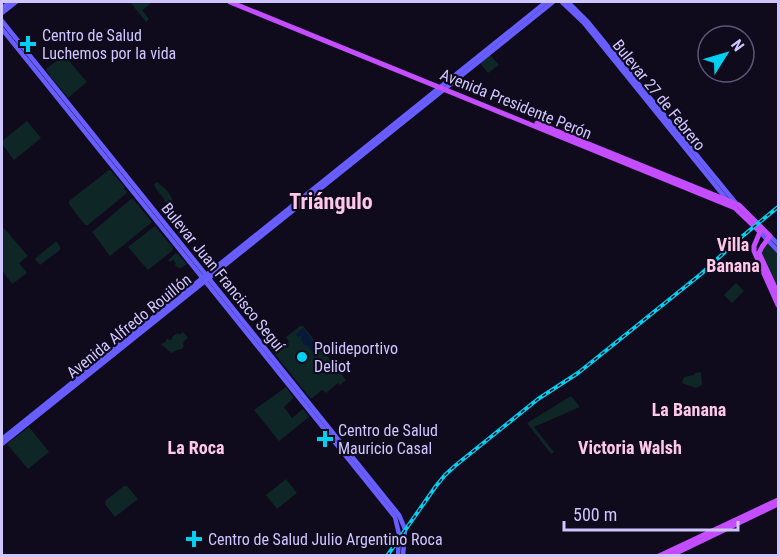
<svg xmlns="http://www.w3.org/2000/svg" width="780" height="557" font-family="'Roboto Condensed',sans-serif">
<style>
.green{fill:#0e2626}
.water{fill:#081839}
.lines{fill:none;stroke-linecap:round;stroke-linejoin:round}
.secondary{stroke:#685dff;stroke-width:4.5}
.primary{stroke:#c34dff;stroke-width:5}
.rail-casing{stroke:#00d0f1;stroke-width:4}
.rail{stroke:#0f0b1c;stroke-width:1.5;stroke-dasharray:4.5;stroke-linecap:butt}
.poi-dot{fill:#00d0f1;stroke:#0f0b1c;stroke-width:2}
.labels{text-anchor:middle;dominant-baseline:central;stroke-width:4.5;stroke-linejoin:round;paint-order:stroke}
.poi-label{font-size:16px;fill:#cfc6ff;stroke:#0f0b1c;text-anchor:start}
.street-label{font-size:16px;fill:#cfc6ff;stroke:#0f0b1c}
.neighbourhood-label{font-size:18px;font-weight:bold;fill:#ffc8e9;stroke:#0f0b1c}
.district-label{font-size:22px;font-weight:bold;fill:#ffc8e9;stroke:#0f0b1c}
</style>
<rect width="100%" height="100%" fill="#0f0b1c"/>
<g class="green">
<polygon points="130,2 153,2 142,10 149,19 146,22"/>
<polygon points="64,55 87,82 68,98 50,76 46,69"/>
<polygon points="489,56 491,56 499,65 488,73 480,63"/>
<polygon points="27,121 41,138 14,160 2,144 2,141"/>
<polygon points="109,170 110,170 125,187 124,189 127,191 127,193 88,225 85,225 69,204 69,201"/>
<path d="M 157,182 C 167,189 175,198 174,211 L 167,208 C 166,198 158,193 154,185 Z"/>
<polygon points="131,199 133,199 152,222 110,256 92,232"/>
<polygon points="2,226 28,256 19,263 27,273 12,284 2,270"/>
<polygon points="155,226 173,248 172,251 148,270 128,247"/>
<polygon points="55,242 57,242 60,247 60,250 40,265 35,259 36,258"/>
<polygon points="768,243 778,254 778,289 762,255 762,251"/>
<polygon points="176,253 178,254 187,264 181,268 177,267 175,265 176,263 173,260 170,262 168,260"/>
<polygon points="736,283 744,291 732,303 724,295"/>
<polygon points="300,326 303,326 346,380 340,385 338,383 326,393 322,390 311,399 271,349 281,341 285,346 289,342 286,337"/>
<polygon points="183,332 188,338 184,341 183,344 184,346 182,349 177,350 171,353 161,344 166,342 166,339 171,340 173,336 178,333 179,335"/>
<polygon points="701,372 702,385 696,388 682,383 684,377 694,375 695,373"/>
<polygon points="286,387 294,398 284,407 292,418 303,409 309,417 279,441 254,410"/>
<polygon points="571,396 580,407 534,427 554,452 551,454 527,423"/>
<polygon points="29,427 49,452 28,469 7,444"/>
<polygon points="286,479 297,493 277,509 266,495"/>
<polygon points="124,486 127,486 138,499 115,517 105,504 106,503 105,501"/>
</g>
<polygon class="water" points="303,328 321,351 313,352 308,346 304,345 301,339 302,337 301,336 298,337 296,334"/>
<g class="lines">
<g class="secondary">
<polyline points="562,2 584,23 728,201"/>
<polyline points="568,2 587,21 735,202"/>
<polyline points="2,8 10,2"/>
<polyline points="2,13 16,2"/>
<polyline points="2,21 399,515 405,529 403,556"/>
<polyline points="2,29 395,517 399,534 398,556"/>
<polyline points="760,232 778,251"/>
<polyline points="770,236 778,244"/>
<polyline points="2,439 546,2"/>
<polyline points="2,444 553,2"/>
</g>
<g class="primary">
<polyline points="230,2 735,208 760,232 754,246 754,251 778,305"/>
<polyline points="537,123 739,205 770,236 762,247 759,253 778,294"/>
<polyline points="659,556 778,500"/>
<polyline points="670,556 778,504"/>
</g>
<g class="rail-casing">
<polyline id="rail" points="387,556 436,486 445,475 456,465 538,399 578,373 593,361 701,274 739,239 778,207"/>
</g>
<use href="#rail" class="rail"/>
</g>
<g class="poi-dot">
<path d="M25 35h6v6h6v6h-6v6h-6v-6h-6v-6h6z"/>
<circle cx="302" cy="357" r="6"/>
<path d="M322 430h6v6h6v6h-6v6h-6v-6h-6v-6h6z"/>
<path d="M191 530h6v6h6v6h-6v6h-6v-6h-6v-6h6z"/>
</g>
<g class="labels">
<g class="poi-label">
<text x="42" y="35">Centro de Salud<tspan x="42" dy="18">Luchemos por la vida</tspan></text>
<text x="314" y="348">Polideportivo<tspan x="314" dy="18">Deliot</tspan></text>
<text x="338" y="430">Centro de Salud<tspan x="338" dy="18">Mauricio Casal</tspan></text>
<text x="208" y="539">Centro de Salud Julio Argentino Roca</text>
</g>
<g class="street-label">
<text transform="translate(659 95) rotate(51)">Bulevar 27 de Febrero</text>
<text transform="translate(516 104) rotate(22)">Avenida Presidente Perón</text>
<text transform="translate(223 277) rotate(51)">Bulevar Juan Francisco Seguí</text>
<text transform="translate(129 326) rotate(-39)">Avenida Alfredo Rouillón</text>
</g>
<g class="neighbourhood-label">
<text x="733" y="244">Villa<tspan x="733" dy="21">Banana</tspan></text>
<text x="689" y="409">La Banana</text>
<text x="196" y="447">La Roca</text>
<text x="630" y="447">Victoria Walsh</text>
</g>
<g class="district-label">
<text x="331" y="201">Triángulo</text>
</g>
</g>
<rect width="780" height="557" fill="none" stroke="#cfc6ff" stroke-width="6"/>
<g transform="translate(726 54) rotate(53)"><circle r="28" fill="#0f0b1c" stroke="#5c5677" stroke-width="1.5"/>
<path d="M0-4.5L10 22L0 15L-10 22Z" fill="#00d0f1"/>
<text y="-9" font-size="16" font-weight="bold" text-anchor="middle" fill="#cfc6ff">N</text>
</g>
<path d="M564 521v9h174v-9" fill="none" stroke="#cfc6ff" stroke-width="3"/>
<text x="573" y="521" font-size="18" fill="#cfc6ff" stroke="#0f0b1c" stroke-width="4.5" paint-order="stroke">500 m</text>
</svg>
